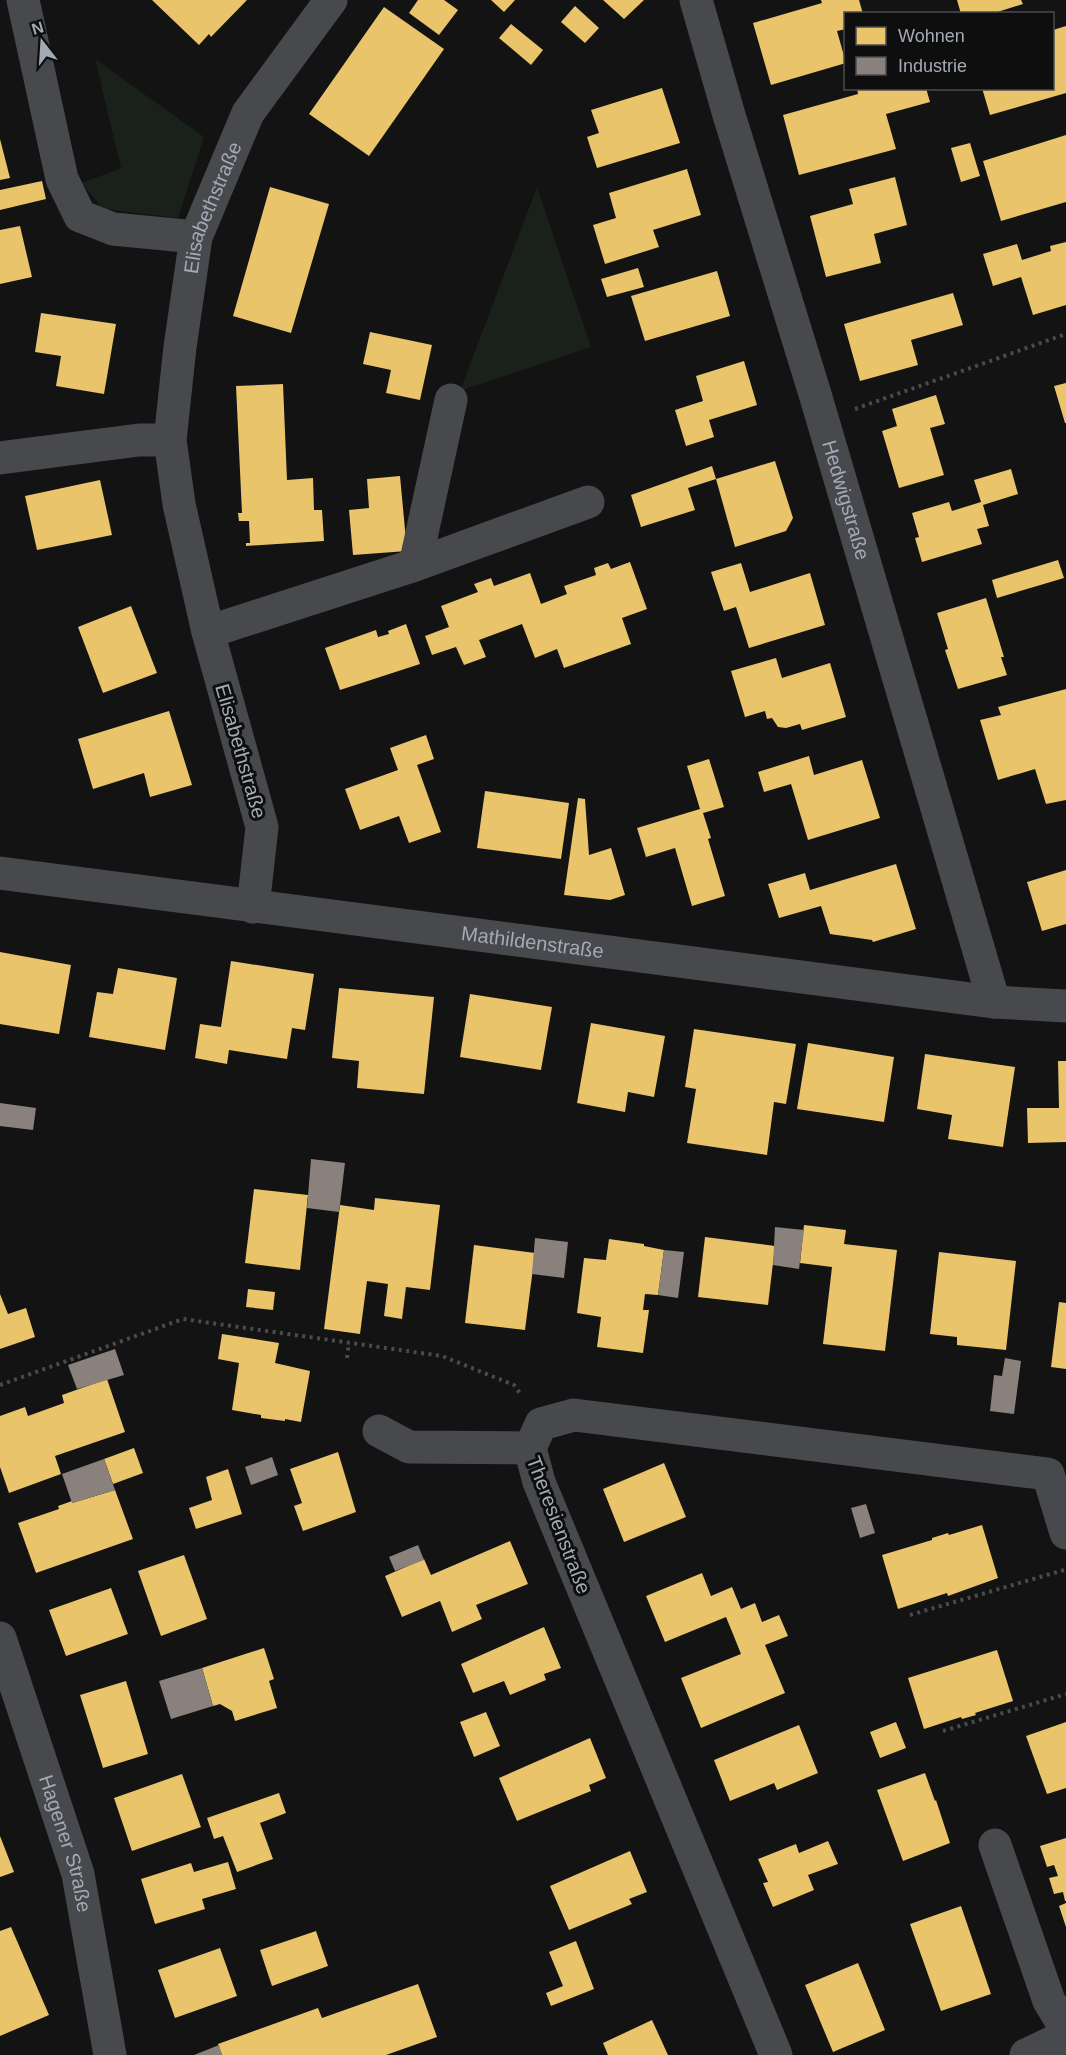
<svg xmlns="http://www.w3.org/2000/svg" width="1066" height="2055" font-family="Helvetica,sans-serif">
<style>
.green{fill:#19211a}
.homes{fill:#e9c46a}
.industry{fill:#8a817c}
.lines{fill:none;stroke-linecap:round;stroke-linejoin:round}
.path{stroke:#494b4e;stroke-width:4;stroke-dasharray:3 4.5;stroke-linecap:butt}
.minor{stroke:#47494c;stroke-width:33}
.labels{text-anchor:middle;dominant-baseline:central;stroke-width:6;stroke-linejoin:round;paint-order:stroke}
.street-label{font-size:20px;fill:#a3aab6;stroke:#0e0e0f}
</style>
<rect width="100%" height="100%" fill="#131313"/>
<g class="green">
<polygon points="95,59 204,137 178,218 103,209 82,183 121,168"/>
<polygon points="537,187 591,347 460,391"/>
</g>
<g class="homes">
<polygon points="152,0 247,0 211,37 209,34 199,45"/>
<polygon points="418,0 444,0 458,10 439,35 409,13"/>
<polygon points="491,0 515,0 504,12"/>
<polygon points="603,0 644,0 624,19"/>
<polygon points="821,0 859,0 863,14 846,14 846,29 837,31 846,63 771,85 753,23 822,3"/>
<polygon points="957,0 1021,0 1023,4 991,14 961,14"/>
<polygon points="575,6 599,28 585,43 561,22"/>
<polygon points="384,7 444,49 369,156 309,114"/>
<polygon points="511,24 543,50 531,65 499,38"/>
<polygon points="1066,26 1066,93 990,115 982,88 1053,88 1053,30"/>
<polygon points="662,88 680,143 597,168 587,137 599,133 591,110"/>
<polygon points="857,88 926,88 930,102 886,114 896,149 799,175 783,115 858,94"/>
<polygon points="1066,135 1066,202 1001,221 983,161"/>
<polygon points="0,139 10,178 0,180"/>
<polygon points="970,143 980,176 961,182 951,148"/>
<polygon points="687,169 701,215 653,230 659,247 605,264 593,225 616,218 609,193"/>
<polygon points="895,177 907,225 874,234 881,263 826,277 810,216 853,204 849,189"/>
<polygon points="42,181 46,199 0,210 0,190"/>
<polygon points="270,187 329,204 291,333 233,316"/>
<polygon points="20,226 32,277 0,284 0,230"/>
<polygon points="1066,242 1066,305 1033,315 1021,277 993,286 983,254 1017,244 1022,260 1051,251 1050,246"/>
<polygon points="638,268 644,287 607,297 601,279"/>
<polygon points="717,271 730,316 645,341 631,296"/>
<polygon points="953,293 963,325 911,340 918,365 860,381 844,324"/>
<polygon points="41,313 116,324 104,394 56,386 61,356 35,352"/>
<polygon points="370,332 432,345 420,400 386,393 391,370 363,364"/>
<polygon points="744,361 757,405 709,420 714,437 686,446 675,410 703,401 696,376"/>
<polygon points="1066,383 1066,423 1065,423 1054,386"/>
<polygon points="283,384 287,480 313,478 314,510 322,510 324,541 246,546 246,543 250,543 249,521 239,521 238,513 242,513 236,386"/>
<polygon points="936,395 945,424 930,428 944,475 899,488 882,431 897,426 892,409"/>
<polygon points="775,461 793,518 786,531 735,547 716,479 688,488 695,510 641,527 631,495 712,466 716,479"/>
<polygon points="1011,469 1018,494 983,505 989,526 977,529 982,544 922,562 915,538 919,537 912,513 949,502 952,511 981,502 974,480"/>
<polygon points="400,476 407,551 353,555 349,510 369,508 367,479"/>
<polygon points="100,480 112,535 37,550 25,496"/>
<polygon points="1058,560 1064,578 997,598 992,580"/>
<polygon points="630,562 647,609 622,618 631,644 564,668 557,649 535,658 522,624 479,640 486,657 464,665 456,647 432,655 425,636 449,627 441,606 478,592 474,584 491,578 494,586 530,573 541,604 567,594 564,586 596,575 594,568 608,563 611,569"/>
<polygon points="741,563 750,592 810,573 825,625 749,648 736,607 724,611 711,572"/>
<polygon points="986,598 1004,657 1001,657 1007,675 958,689 945,650 948,649 937,613"/>
<polygon points="131,606 157,673 103,693 78,627"/>
<polygon points="406,624 420,664 340,690 325,648 376,630 378,637 389,634 388,631"/>
<polygon points="776,658 782,678 830,663 846,717 802,730 800,724 786,728 778,727 772,718 767,719 765,711 745,717 731,671"/>
<polygon points="1066,689 1066,800 1046,804 1035,769 998,780 980,720 1001,715 998,707"/>
<polygon points="169,711 192,785 150,797 144,773 93,789 78,739"/>
<polygon points="426,735 434,759 417,765 441,832 409,843 399,816 360,830 345,789 398,770 390,748"/>
<polygon points="809,756 814,775 862,760 880,818 808,840 791,784 764,792 758,772"/>
<polygon points="709,759 724,807 703,813 711,838 708,839 725,896 692,906 675,848 646,857 637,828 700,809 687,766"/>
<polygon points="485,791 569,803 561,859 477,848"/>
<polygon points="578,798 585,799 589,855 611,848 625,895 610,900 564,895"/>
<polygon points="896,864 916,929 873,942 872,940 830,934 821,906 779,918 768,884 805,873 810,890"/>
<polygon points="1066,870 1066,924 1042,931 1027,882"/>
<polygon points="0,952 71,965 59,1034 0,1024"/>
<polygon points="231,961 314,974 305,1030 292,1028 287,1059 229,1050 227,1064 195,1058 200,1024 221,1027"/>
<polygon points="118,968 177,978 165,1050 89,1037 97,992 113,994"/>
<polygon points="339,988 434,997 424,1094 357,1088 359,1061 332,1058"/>
<polygon points="470,994 552,1007 541,1070 460,1057"/>
<polygon points="591,1023 665,1036 654,1097 628,1092 625,1112 577,1103"/>
<polygon points="694,1029 796,1044 786,1104 774,1102 767,1155 687,1143 696,1089 685,1087"/>
<polygon points="808,1043 894,1057 884,1122 797,1109"/>
<polygon points="925,1054 1015,1067 1003,1147 948,1139 952,1115 917,1109"/>
<polygon points="1058,1061 1066,1061 1066,1142 1028,1143 1027,1108 1059,1108"/>
<polygon points="254,1189 308,1195 300,1270 245,1263"/>
<polygon points="375,1198 440,1205 430,1290 406,1287 402,1319 384,1316 388,1284 367,1281 360,1334 324,1329 340,1205 374,1210"/>
<polygon points="804,1225 846,1230 844,1244 897,1250 885,1351 823,1344 832,1267 800,1263"/>
<polygon points="705,1237 775,1246 768,1305 698,1297"/>
<polygon points="609,1239 644,1244 644,1246 664,1250 658,1295 645,1294 643,1310 649,1310 643,1353 597,1347 601,1317 577,1313 584,1258 606,1260"/>
<polygon points="474,1245 535,1253 525,1330 465,1323"/>
<polygon points="939,1252 1016,1261 1006,1350 957,1345 957,1337 930,1334"/>
<polygon points="248,1289 275,1292 273,1310 246,1307"/>
<polygon points="0,1294 8,1314 26,1308 35,1337 0,1349"/>
<polygon points="1059,1302 1066,1303 1066,1369 1051,1367"/>
<polygon points="222,1334 279,1343 275,1363 310,1371 301,1422 285,1419 285,1421 261,1418 261,1415 232,1410 239,1363 218,1359"/>
<polygon points="107,1379 125,1432 55,1456 61,1474 9,1493 0,1467 0,1416 25,1407 28,1416 64,1403 62,1395"/>
<polygon points="134,1448 143,1473 113,1484 104,1459"/>
<polygon points="338,1452 356,1512 303,1531 294,1506 302,1503 290,1469"/>
<polygon points="664,1463 686,1517 624,1542 603,1489"/>
<polygon points="228,1469 242,1514 196,1529 189,1508 212,1500 206,1477"/>
<polygon points="115,1490 133,1539 36,1573 18,1523 59,1509 58,1506 72,1501 72,1503"/>
<polygon points="982,1525 998,1578 948,1596 947,1593 898,1609 882,1555 932,1540 932,1538 948,1533 949,1535"/>
<polygon points="510,1541 528,1584 476,1605 482,1619 452,1632 440,1601 402,1617 385,1576 424,1559 431,1575"/>
<polygon points="184,1555 207,1619 161,1636 138,1571"/>
<polygon points="702,1573 711,1596 732,1587 741,1609 755,1603 762,1622 779,1615 788,1636 765,1645 785,1693 701,1728 681,1678 741,1654 733,1634 726,1617 665,1642 646,1596"/>
<polygon points="111,1588 128,1634 66,1656 49,1610"/>
<polygon points="544,1627 561,1668 544,1674 546,1680 510,1695 504,1681 473,1693 461,1664"/>
<polygon points="264,1648 274,1679 269,1681 277,1708 235,1721 232,1711 220,1704 213,1706 202,1668"/>
<polygon points="997,1650 1013,1701 975,1713 976,1715 962,1719 961,1717 924,1729 908,1678"/>
<polygon points="126,1681 148,1754 103,1768 80,1695"/>
<polygon points="486,1712 500,1746 474,1757 460,1722"/>
<polygon points="896,1722 906,1748 880,1758 870,1732"/>
<polygon points="1066,1722 1066,1788 1047,1794 1026,1736"/>
<polygon points="799,1725 818,1773 777,1790 774,1783 730,1801 714,1760"/>
<polygon points="590,1738 606,1778 589,1785 591,1791 517,1821 499,1778"/>
<polygon points="925,1773 935,1801 936,1800 950,1843 903,1861 877,1790"/>
<polygon points="182,1774 201,1827 132,1851 114,1798"/>
<polygon points="279,1793 286,1813 260,1823 273,1859 237,1872 223,1836 214,1839 207,1818"/>
<polygon points="0,1836 14,1872 0,1877"/>
<polygon points="1066,1838 1066,1901 1065,1901 1063,1892 1054,1894 1049,1878 1058,1876 1054,1865 1047,1867 1040,1846"/>
<polygon points="828,1841 838,1864 808,1875 814,1890 773,1907 763,1883 768,1882 758,1859 796,1844 799,1853"/>
<polygon points="630,1851 647,1892 629,1899 632,1904 569,1930 550,1886"/>
<polygon points="228,1862 236,1889 202,1899 205,1909 155,1924 141,1879 191,1863 194,1872"/>
<polygon points="1066,1903 1066,1927 1059,1906"/>
<polygon points="961,1906 991,1994 941,2011 910,1924"/>
<polygon points="11,1927 49,2015 0,2036 0,1931"/>
<polygon points="316,1931 328,1966 272,1986 260,1950"/>
<polygon points="576,1941 594,1989 551,2006 546,1993 563,1986 549,1952"/>
<polygon points="220,1948 237,1996 175,2018 158,1970"/>
<polygon points="858,1963 885,2030 833,2052 805,1985"/>
<polygon points="418,1984 437,2037 386,2055 222,2055 218,2044 318,2008 322,2018"/>
<polygon points="652,2020 668,2055 608,2055 603,2043"/>
</g>
<g class="industry">
<polygon points="0,1103 36,1108 33,1130 0,1126"/>
<polygon points="311,1159 345,1163 339,1212 307,1208"/>
<polygon points="775,1227 804,1230 799,1269 773,1265"/>
<polygon points="535,1238 568,1242 564,1278 532,1274"/>
<polygon points="664,1250 684,1252 678,1298 658,1295"/>
<polygon points="115,1349 124,1375 77,1389 68,1365"/>
<polygon points="1005,1358 1021,1361 1014,1414 990,1411 994,1375 1002,1376"/>
<polygon points="272,1457 278,1475 251,1485 245,1467"/>
<polygon points="104,1459 115,1490 72,1503 62,1474"/>
<polygon points="866,1504 875,1533 860,1538 851,1508"/>
<polygon points="418,1545 424,1560 395,1571 389,1557"/>
<polygon points="202,1668 213,1706 171,1719 159,1681"/>
<polygon points="219,2045 222,2055 194,2055"/>
</g>
<g class="lines">
<g class="path">
<polyline points="855,409 1066,334"/>
<polyline points="347,1358 349,1343"/>
<polyline points="0,1385 183,1319 442,1356 514,1385 522,1396"/>
<polyline points="910,1615 1064,1570"/>
<polyline points="943,1731 1066,1694"/>
</g>
<g class="minor">
<polyline points="23,0 62,179 80,216 113,229 196,237"/>
<path id="s1" d="M 696,0 L 729,115 L 815,394 L 994,1002"/>
<polyline points="0,458 139,440 170,440"/>
<polyline points="415,565 451,400"/>
<polyline points="208,632 415,565 588,502"/>
<path id="s2" d="M 0,873 L 994,1002 L 1066,1006"/>
<path id="s3" d="M 253,907 L 262,827 L 208,632 L 179,504 L 170,440 L 180,347 L 196,237 L 248,113 L 331,0"/>
<polyline points="379,1431 409,1447 530,1448"/>
<path id="s4" d="M 0,1638 L 78,1874 L 110,2055"/>
<polyline points="995,1845 1049,2001 1066,2029"/>
<polyline points="776,2055 539,1482 530,1448 541,1424 574,1415 1048,1474 1066,1533"/>
<polyline points="1026,2055 1066,2036"/>
</g>
</g>
<g class="labels">
<g class="street-label">
<text stroke="none"><textPath href="#s3" startOffset="716">Elisabethstraße</textPath></text>
<text stroke="none"><textPath href="#s1" startOffset="522">Hedwigstraße</textPath></text>
<text transform="translate(241 751) rotate(74)">Elisabethstraße</text>
<text stroke="none"><textPath href="#s2" startOffset="537">Mathildenstraße</textPath></text>
<text transform="translate(559 1525) rotate(69)">Theresienstraße</text>
<text stroke="none"><textPath href="#s4" startOffset="216">Hagener Straße</textPath></text>
</g>
</g>
<rect x="844" y="12" width="210" height="78" fill="#0e0e0f" stroke="#4a4c52" stroke-width="1.5"/>
<rect x="856" y="27" width="30" height="18" fill="#e9c46a" stroke="#4a4c52" stroke-width="1.5"/>
<text x="898" y="42" font-size="18" fill="#a3aab6">Wohnen</text>
<rect x="856" y="57" width="30" height="18" fill="#8a817c" stroke="#4a4c52" stroke-width="1.5"/>
<text x="898" y="72" font-size="18" fill="#a3aab6">Industrie</text>
<g transform="translate(42 42) rotate(343)" stroke="#0e0e0f" stroke-width="4.5" paint-order="stroke">
<path d="M0-4.5L10 22L0 15L-10 22Z" fill="#a3aab6"/>
<text y="-9" font-size="16" font-weight="bold" text-anchor="middle" fill="#a3aab6">N</text>
</g>
</svg>
